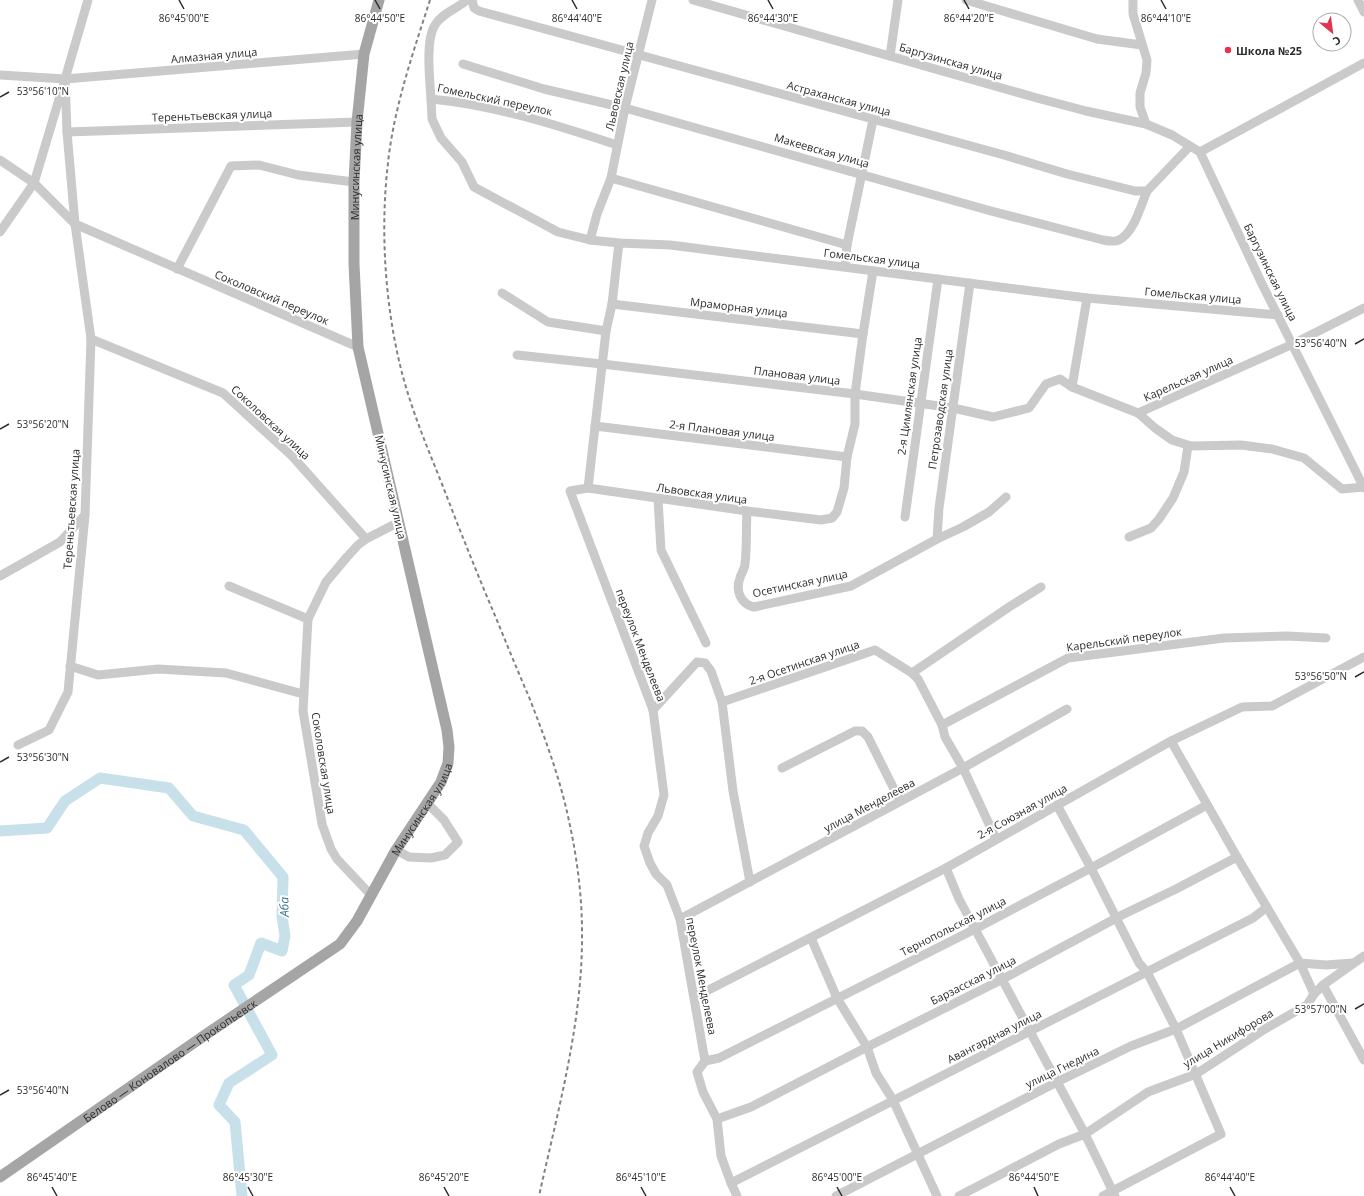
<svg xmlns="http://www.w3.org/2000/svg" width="1364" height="1196" font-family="'Open Sans',sans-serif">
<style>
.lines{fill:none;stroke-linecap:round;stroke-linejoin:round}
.river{stroke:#c7e0ea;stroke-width:11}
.minor{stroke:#cacaca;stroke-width:9}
.major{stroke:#a5a5a5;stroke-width:11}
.rail{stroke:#828282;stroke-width:2;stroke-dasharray:4 3;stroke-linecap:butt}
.ticks{fill:none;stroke:#2d2d2d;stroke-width:1.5}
.poi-dot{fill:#e03451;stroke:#fff;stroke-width:1.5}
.labels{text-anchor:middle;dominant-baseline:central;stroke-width:4;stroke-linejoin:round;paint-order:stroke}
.poi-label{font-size:11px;font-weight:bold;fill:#2d2d2d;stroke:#fff;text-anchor:start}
.street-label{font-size:11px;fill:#2d2d2d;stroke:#fff}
.water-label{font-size:12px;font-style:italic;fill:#3e768d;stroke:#fff}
.ticks-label{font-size:10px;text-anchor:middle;fill:#2d2d2d;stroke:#fff;stroke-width:4;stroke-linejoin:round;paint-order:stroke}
</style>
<rect width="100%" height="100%" fill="#fff"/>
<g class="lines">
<polyline class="river" points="0,831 47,828 65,801 100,778 169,788 193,816 244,830 283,877 282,916 285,936 282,951 261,943 249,975 234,985 272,1055 229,1083 219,1105 235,1122 242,1196"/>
<g class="minor">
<path d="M 467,0 C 457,9 442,13 435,25 C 425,40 430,81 431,99 C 494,105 557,125 617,145"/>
<polyline points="472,0 474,8 479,11 1004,155 1067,174 1135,191 1147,191 1190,146"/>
<polyline points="693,0 1037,98 1086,111 1146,124 1172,135 1200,152 1262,284 1364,488"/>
<polyline points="966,0 1097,39 1142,45"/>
<polyline points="1133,0 1133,14 1147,60 1146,73 1140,93 1140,107 1146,124"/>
<polyline points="1358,0 1364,12"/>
<polyline points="890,56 898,0"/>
<path d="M 463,64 L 544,89 L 625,108 L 991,211 L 1103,240 C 1108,241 1115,242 1119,240 C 1134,233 1141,205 1147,191"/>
<polyline points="0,75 65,79 364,54"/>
<polyline points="431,99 432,119 441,138 462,162 474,187 558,232 590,240 619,243 670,245 1087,298 1278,315"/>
<polyline points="67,132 357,122"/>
<polyline points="1200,152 1364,63"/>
<polyline points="0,160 34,183 75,224 358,347"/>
<polyline points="611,178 847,245"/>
<polyline points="0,232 34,183 63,86"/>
<polyline points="590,240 597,214 611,178 625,108 652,0"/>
<polyline points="845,266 847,245 873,120"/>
<polyline points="177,269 231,166 259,165 298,175 354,182"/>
<polyline points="502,293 548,322 606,331"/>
<polyline points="612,304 863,334"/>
<polyline points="91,339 223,393 292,456 366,539 399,522"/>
<polyline points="517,355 602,364 855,394 953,408 993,417 1029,408 1046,384 1060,379 1072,387 1138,413 1155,428 1172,440 1191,446 1241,445 1272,449 1304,458 1342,489 1364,487"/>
<polyline points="1072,387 1087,298"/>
<polyline points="1138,413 1293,344 1364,308"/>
<polyline points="595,426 847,457"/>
<polyline points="588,488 606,331 612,304 619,243"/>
<polyline points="658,499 661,550 706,643"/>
<path d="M 747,511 C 746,529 747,547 745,564 C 745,569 741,573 740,578 C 735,591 741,604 754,607 L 851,586 L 937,539 L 963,527 L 989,512 L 1006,497"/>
<polyline points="905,517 938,279"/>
<polyline points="1129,537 1151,528 1159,519 1173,498 1184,472 1188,446"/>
<polyline points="366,539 358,545 347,557 326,582 308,619 303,711 322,824 331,849 337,859 370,894"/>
<polyline points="937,539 939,508 970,283"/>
<polyline points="0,576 60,542 85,515"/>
<polyline points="229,586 308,619"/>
<polyline points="70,666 98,675 158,669 226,673 303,694"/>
<polyline points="912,673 1009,607 1041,587"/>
<polyline points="722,702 875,650 912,673 918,679 942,725 945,737 963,768 996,839"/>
<polyline points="653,710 697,662 705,663 711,671 722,702 733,791 750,882"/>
<polyline points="942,725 1068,658 1224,638 1287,636 1326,638"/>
<polyline points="1171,741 1237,857 1300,963 1314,994"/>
<polyline points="18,745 49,730 68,692 85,515 91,339 75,224 67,132 65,79 88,0"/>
<polyline points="782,768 855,731 862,731 868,737 900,801"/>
<polyline points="1057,805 1091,868 1139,963 1147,972 1176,1029 1221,1134 1103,1196"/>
<polyline points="396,850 409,857 431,858 445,855 458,842 444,820 427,803"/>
<polyline points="946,868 959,899 975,929 1085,1134 1115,1196"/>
<polyline points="680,919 963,768 1067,709"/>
<polyline points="811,938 837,998 867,1047 876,1073 893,1100 937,1196"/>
<polyline points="1323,985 1364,1060"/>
<polyline points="695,997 946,868 1171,741 1242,707 1272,706 1364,657"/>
<polyline points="705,1061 719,1058 975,929 1091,868 1207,805"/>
<polyline points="717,1119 751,1107 867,1047 1001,980 1122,915 1176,889 1237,857"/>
<polyline points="731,1183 1253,918 1267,907"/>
<polyline points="737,1196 731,1183 721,1156 717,1119 703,1092 697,1072 705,1061 680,919 667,885 656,874 650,863 644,846 648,833 658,816 664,795 653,710 570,491 588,488 747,511 821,520 832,518 837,512 844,488 847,457 855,424 855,394 863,334 873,271"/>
<polyline points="836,1196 1057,1082 1131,1046 1176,1029 1300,963 1326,965 1353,963"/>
<polyline points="959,1196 1059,1144 1085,1134 1148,1092 1196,1074 1265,1029 1307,1005 1314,994 1323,985 1364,956"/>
</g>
<path class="major" id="s1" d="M 0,1177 L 208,1033 L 340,944 L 357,921 L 396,850 L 441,782 L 448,763 L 449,747 L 447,730 L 358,347 L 354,264 L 354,182 L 357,122 L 364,54 L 379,0"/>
<path class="rail" d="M 430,0 C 413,53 394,107 388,163 C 380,230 385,307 402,373 C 412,411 427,447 442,484 C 457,523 472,561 488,599 C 502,632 515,665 529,697 C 545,738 560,778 569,821 C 577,857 582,896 582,932 C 583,1021 558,1110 539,1196"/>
</g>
<path class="ticks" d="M 179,0 L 184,9M 375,0 L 380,9M 572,0 L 577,9M 768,0 L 773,9M 964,0 L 969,9M 1161,0 L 1166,9M 0,97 L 9,92M 1355,344 L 1364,339M 0,429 L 9,424M 1355,677 L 1364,672M 0,762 L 9,757M 1355,1009 L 1364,1004M 0,1095 L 9,1090M 52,1187 L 57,1196M 248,1187 L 253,1196M 444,1187 L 449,1196M 641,1187 L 646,1196M 837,1187 L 842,1196M 1034,1187 L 1038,1196M 1230,1187 L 1235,1196"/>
<circle class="poi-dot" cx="1228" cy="50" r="4"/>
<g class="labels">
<g class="poi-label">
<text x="1236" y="50">Школа №25</text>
</g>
<g class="street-label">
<text transform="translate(214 55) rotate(-5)">Алмазная улица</text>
<text transform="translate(951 61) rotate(16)">Баргузинская улица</text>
<text transform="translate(619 86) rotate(-77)">Львовская улица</text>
<text transform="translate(839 98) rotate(15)">Астраханская улица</text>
<text transform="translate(495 99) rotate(12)">Гомельский переулок</text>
<text transform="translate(212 115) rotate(-2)">Тереньтьевская улица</text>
<text transform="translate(822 150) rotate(16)">Макеевская улица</text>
<text stroke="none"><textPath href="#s1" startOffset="1230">Минусинская улица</textPath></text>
<text transform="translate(872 258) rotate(7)">Гомельская улица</text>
<text transform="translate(1271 272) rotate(64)">Баргузинская улица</text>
<text transform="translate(1193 295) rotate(5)">Гомельская улица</text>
<text transform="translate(272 297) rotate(23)">Соколовский переулок</text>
<text transform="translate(739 307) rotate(7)">Мраморная улица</text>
<text transform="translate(797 375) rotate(7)">Плановая улица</text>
<text transform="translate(1188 378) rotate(-24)">Карельская улица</text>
<text transform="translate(909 396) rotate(-82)">2-я Цимлянская улица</text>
<text transform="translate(940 409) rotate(-82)">Петрозаводская улица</text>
<text transform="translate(271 422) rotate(43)">Соколовская улица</text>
<text transform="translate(722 430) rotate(7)">2-я Плановая улица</text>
<text transform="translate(391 487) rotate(77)">Минусинская улица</text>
<text transform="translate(702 493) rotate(8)">Львовская улица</text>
<text transform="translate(71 509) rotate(-86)">Тереньтьевская улица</text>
<text transform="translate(800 583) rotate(-12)">Осетинская улица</text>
<text transform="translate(1124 639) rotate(-8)">Карельский переулок</text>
<text transform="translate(641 645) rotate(69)">переулок Менделеева</text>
<text transform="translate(804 662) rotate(-19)">2-я Осетинская улица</text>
<text transform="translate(324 763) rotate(81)">Соколовская улица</text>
<text transform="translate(869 805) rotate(-28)">улица Менделеева</text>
<text stroke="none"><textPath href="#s1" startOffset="570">Минусинская улица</textPath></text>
<text transform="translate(1022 811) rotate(-29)">2-я Союзная улица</text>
<text transform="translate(953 926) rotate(-27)">Тернопольская улица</text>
<text transform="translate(702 976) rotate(79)">переулок Менделеева</text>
<text transform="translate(973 980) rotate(-27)">Барзасская улица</text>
<text transform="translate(994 1036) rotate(-27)">Авангардная улица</text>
<text transform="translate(1228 1038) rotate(-31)">улица Никифорова</text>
<text stroke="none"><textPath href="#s1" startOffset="206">Белово — Коновалово — Прокопьевск</textPath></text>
<text transform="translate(1062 1067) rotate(-26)">улица Гнедина</text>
</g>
<g class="water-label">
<text transform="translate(284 907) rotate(-92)">Аба</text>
</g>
</g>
<g class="ticks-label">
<text x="184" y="22">86°45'00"E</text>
<text x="380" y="22">86°44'50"E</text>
<text x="577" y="22">86°44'40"E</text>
<text x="773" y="22">86°44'30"E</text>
<text x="969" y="22">86°44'20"E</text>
<text x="1166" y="22">86°44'10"E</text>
<text x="43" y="95">53°56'10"N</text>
<text x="1321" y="347">53°56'40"N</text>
<text x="43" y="428">53°56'20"N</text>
<text x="1321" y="680">53°56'50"N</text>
<text x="43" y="761">53°56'30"N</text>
<text x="1321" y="1013">53°57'00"N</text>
<text x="43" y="1094">53°56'40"N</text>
<text x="52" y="1181">86°45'40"E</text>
<text x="248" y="1181">86°45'30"E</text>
<text x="444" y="1181">86°45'20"E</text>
<text x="641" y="1181">86°45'10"E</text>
<text x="837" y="1181">86°45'00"E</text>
<text x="1034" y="1181">86°44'50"E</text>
<text x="1230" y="1181">86°44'40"E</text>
</g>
<g transform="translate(1332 32) rotate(151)"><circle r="19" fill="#ffffff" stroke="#ababab"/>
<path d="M0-3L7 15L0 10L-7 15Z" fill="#e03451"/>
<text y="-6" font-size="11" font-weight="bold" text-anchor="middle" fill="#2d2d2d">С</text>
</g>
</svg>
